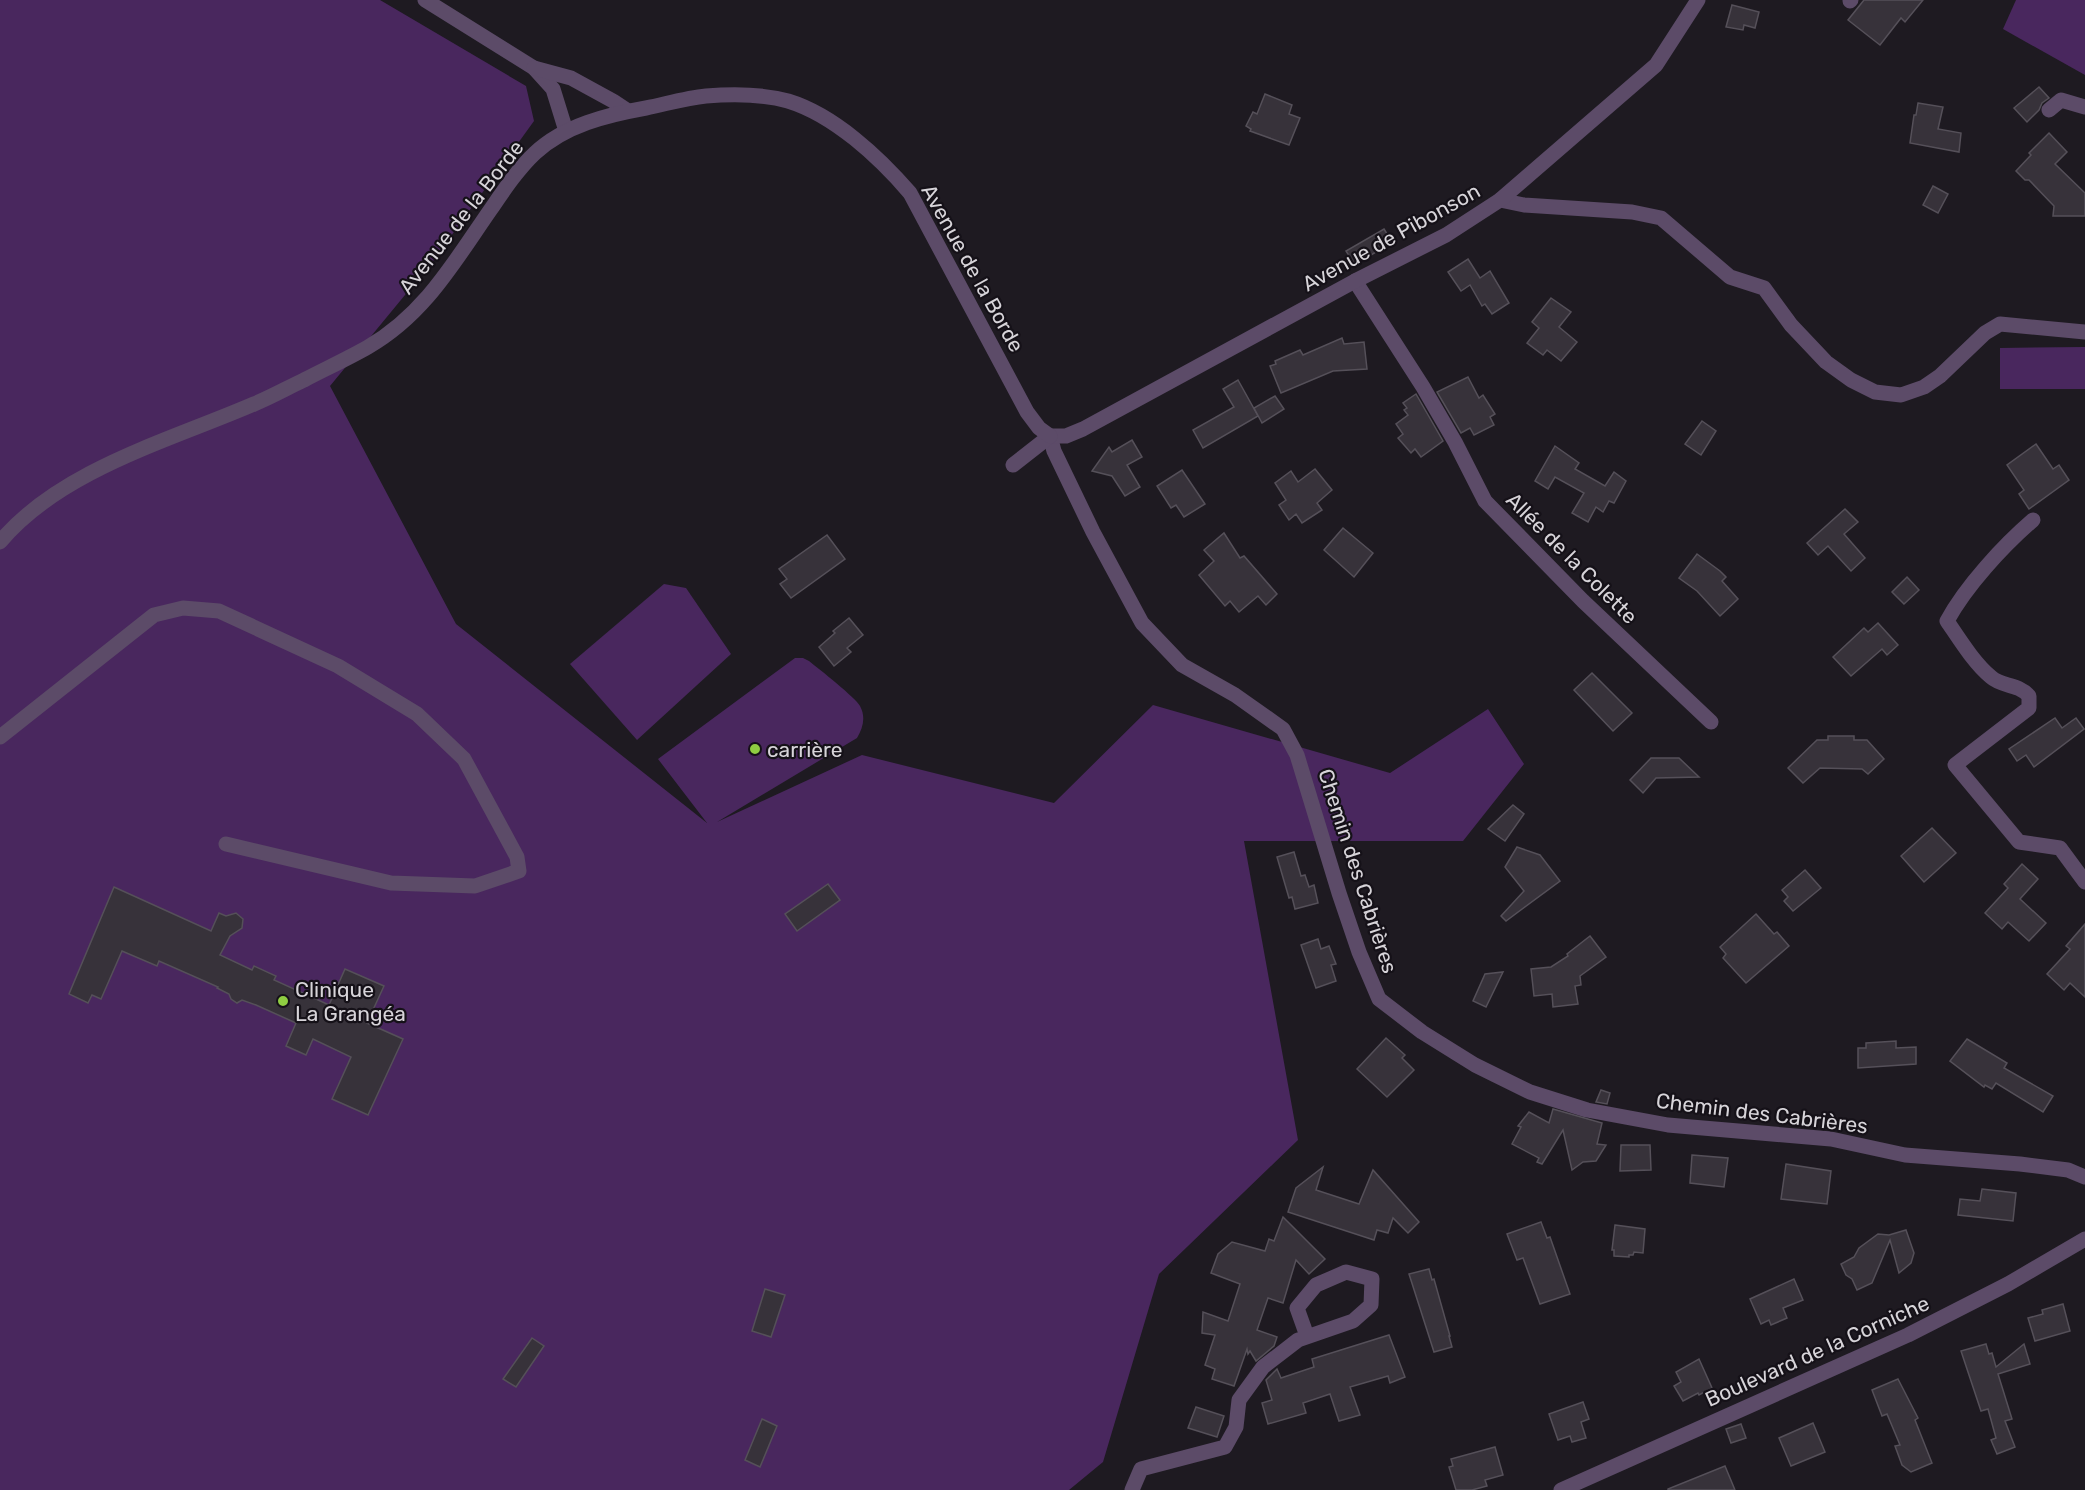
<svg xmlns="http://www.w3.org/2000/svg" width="2085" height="1490" font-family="Rubik,sans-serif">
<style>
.green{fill:#49275e}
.building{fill:#37323a;stroke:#555059;stroke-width:1.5}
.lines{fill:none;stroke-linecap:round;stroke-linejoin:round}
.minor{stroke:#5c4b68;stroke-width:15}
.poi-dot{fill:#8fcd42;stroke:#151118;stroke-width:2}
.labels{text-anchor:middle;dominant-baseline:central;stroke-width:4.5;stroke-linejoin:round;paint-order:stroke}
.street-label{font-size:21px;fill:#d7d4d9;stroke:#151118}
.poi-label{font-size:21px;fill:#d7d4d9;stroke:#151118;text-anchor:start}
</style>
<rect width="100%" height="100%" fill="#1e1a21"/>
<g class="green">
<path d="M 0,0 L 380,0 L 526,86 L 534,121 L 433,261 L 330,386 L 456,624 L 707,823 L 658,759 L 795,658 L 803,658 L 809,661 C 819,669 856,698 860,706 C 866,717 863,728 857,738 L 717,822 L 862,755 L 1054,803 L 1153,705 L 1390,773 L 1488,709 L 1524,764 L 1463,841 L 1244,841 L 1298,1140 L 1159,1274 L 1103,1462 L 1069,1490 L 0,1490 Z"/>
<polygon points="2016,0 2085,0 2085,75 2003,29"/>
<polygon points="2085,347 2085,389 2000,389 2000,348"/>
<polygon points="664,584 686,588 731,654 637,740 570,664"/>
</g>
<g class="building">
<polygon points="1864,0 1923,0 1905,22 1901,18 1880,45 1848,20"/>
<polygon points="1732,5 1759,12 1755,28 1744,25 1743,30 1726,27"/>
<polygon points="2039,87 2049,98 2042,103 2039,110 2027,122 2014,108"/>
<polygon points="1265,94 1292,105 1289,114 1300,118 1289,145 1250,131 1251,129 1246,126 1253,112 1257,114"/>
<polygon points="1918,103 1943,107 1938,129 1961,133 1959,152 1910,143 1914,115 1916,115"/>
<polygon points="2049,133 2067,152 2055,164 2085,193 2085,216 2053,216 2054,206 2029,180 2025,180 2016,171 2031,155 2029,153"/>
<polygon points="1933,186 1948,194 1938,213 1923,205"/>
<polygon points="1384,229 1392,242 1355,265 1346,251"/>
<polygon points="1468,259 1480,278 1490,271 1509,303 1492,314 1485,304 1482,306 1470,285 1461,291 1448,272"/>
<polygon points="1551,298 1571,312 1559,327 1577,342 1561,361 1547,350 1543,355 1527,343 1539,328 1532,322"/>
<polygon points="1342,338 1344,344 1364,342 1367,369 1333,371 1281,393 1270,366 1276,364 1275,361 1300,350 1303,355"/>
<polygon points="1468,377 1479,398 1483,395 1495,414 1490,417 1494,425 1474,435 1470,428 1461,433 1437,392"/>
<polygon points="1238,380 1258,416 1203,448 1193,430 1234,407 1223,389"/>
<polygon points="1416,394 1443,441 1421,457 1415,449 1411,453 1398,438 1403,434 1396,424 1408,415 1404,410 1407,408 1403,403"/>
<polygon points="1275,396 1284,409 1262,423 1254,408"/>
<polygon points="1702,421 1716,431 1701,455 1685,444"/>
<polygon points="1132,440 1142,457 1127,465 1140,487 1125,496 1112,476 1092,471 1109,447 1112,452"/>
<polygon points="2036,444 2053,469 2059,465 2069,480 2029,509 2019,494 2024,490 2007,465"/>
<polygon points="1555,446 1579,463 1575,469 1605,486 1614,472 1626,481 1614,503 1609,501 1603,512 1596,507 1588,522 1572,513 1584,493 1555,477 1548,489 1535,481"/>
<polygon points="1315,469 1332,490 1317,503 1322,510 1302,523 1296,514 1289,520 1279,505 1286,500 1275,483 1291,471 1298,482"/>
<polygon points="1182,470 1205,504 1184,517 1176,505 1171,508 1157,486"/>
<polygon points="1845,509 1858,522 1844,534 1865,558 1851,571 1828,546 1818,555 1807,543"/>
<polygon points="1343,528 1373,553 1354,577 1324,550"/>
<polygon points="1224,533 1240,558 1244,556 1277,594 1266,605 1258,596 1239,612 1230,601 1225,606 1199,575 1214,561 1204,550"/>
<polygon points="827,535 845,559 791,598 780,584 787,579 779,569"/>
<polygon points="1697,554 1720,571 1726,577 1722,581 1738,599 1720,616 1697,591 1679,578"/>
<polygon points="1907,577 1919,590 1904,604 1892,592"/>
<polygon points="849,618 863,635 847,648 851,652 834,666 819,647 835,633 833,631"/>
<polygon points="1878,623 1898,645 1887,655 1882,649 1851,676 1833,657 1864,628 1868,632"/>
<polygon points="1592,673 1632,713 1613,731 1574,690"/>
<polygon points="2055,718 2062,728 2076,718 2084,729 2034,767 2026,755 2017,761 2009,749"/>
<polygon points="1828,736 1854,736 1854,740 1867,740 1884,759 1868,774 1862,769 1820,768 1803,783 1788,768 1817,740 1828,740"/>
<polygon points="1651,758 1679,758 1699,777 1656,778 1643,793 1630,780"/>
<polygon points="1513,805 1524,814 1505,841 1488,829"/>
<polygon points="1932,828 1956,853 1924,882 1901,856"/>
<polygon points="1517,847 1540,855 1560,881 1506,921 1501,916 1524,891 1505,867"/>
<polygon points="1294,852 1301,876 1305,875 1309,887 1314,885 1318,903 1295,909 1292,897 1289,898 1277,857"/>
<polygon points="2022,864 2038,879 2020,899 2046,923 2029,941 2008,922 2002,929 1985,913 2008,888 2004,884"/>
<polygon points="1805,870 1821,888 1793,911 1784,901 1788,897 1782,890"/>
<polygon points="828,884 840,900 797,931 785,914"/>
<polygon points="114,887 211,931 219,913 226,916 236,913 243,919 242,928 230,936 220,955 252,970 254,966 276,976 274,980 329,1005 345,969 384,986 367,1023 403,1039 368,1115 332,1099 351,1057 313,1039 306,1055 286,1046 296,1023 256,1005 242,1000 237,1003 231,999 229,994 217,988 218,987 159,961 157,966 122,951 101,999 92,995 88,1003 69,994"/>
<polygon points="1756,914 1774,934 1777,932 1789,946 1746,983 1723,958 1726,954 1720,947"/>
<polygon points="2085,924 2085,997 2070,983 2064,990 2047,974 2070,949 2066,946"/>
<polygon points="1590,936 1606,957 1580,976 1581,985 1575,986 1578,1004 1553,1007 1552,994 1534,996 1531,969 1551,967 1568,956 1567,954"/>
<polygon points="1318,939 1321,949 1329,946 1336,964 1331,965 1336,981 1316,988 1301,945"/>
<polygon points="1503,972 1486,1007 1473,1001 1485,974"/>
<polygon points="1386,1038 1405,1055 1402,1058 1414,1070 1387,1097 1357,1069"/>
<polygon points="1967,1039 2007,1063 2004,1068 2053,1096 2043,1112 1996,1083 1992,1089 1985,1085 1984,1087 1950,1061"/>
<polygon points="1896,1041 1896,1048 1916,1047 1916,1064 1858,1068 1858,1048 1866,1048 1866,1043"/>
<polygon points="1601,1090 1610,1093 1607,1104 1596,1102"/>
<polygon points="1553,1109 1602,1123 1597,1144 1606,1145 1596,1161 1583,1162 1572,1170 1563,1130 1542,1164 1537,1162 1539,1158 1512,1144 1521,1127 1518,1126 1529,1112 1549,1123"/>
<polygon points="1621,1145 1650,1145 1651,1170 1620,1171"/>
<polygon points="1692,1155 1728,1158 1724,1187 1690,1183"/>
<polygon points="1786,1164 1831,1171 1827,1204 1781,1199"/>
<polygon points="1323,1167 1316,1190 1359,1204 1373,1170 1419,1222 1408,1233 1393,1218 1388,1233 1377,1230 1374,1240 1288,1212 1296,1188"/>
<polygon points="1982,1189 2016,1193 2013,1221 1958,1215 1960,1199 1980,1201"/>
<polygon points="1283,1217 1325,1259 1309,1274 1296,1260 1283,1303 1268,1298 1257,1330 1277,1337 1274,1346 1256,1361 1250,1351 1248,1354 1247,1349 1234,1386 1212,1379 1215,1369 1205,1365 1215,1335 1202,1333 1203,1312 1228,1321 1240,1284 1211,1273 1218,1254 1232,1242 1265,1251 1269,1239 1274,1241"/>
<polygon points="1541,1222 1547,1238 1550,1237 1570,1294 1540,1304 1523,1258 1517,1260 1507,1234"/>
<polygon points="1615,1225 1645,1229 1643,1253 1634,1252 1633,1255 1629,1255 1629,1257 1614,1256 1614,1250 1612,1250"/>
<polygon points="1906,1230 1914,1253 1911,1263 1899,1273 1890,1240 1872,1283 1857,1290 1852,1279 1846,1275 1841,1264 1854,1257 1859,1248 1878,1234 1889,1235"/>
<polygon points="1429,1269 1432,1280 1434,1279 1450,1336 1449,1336 1452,1347 1434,1352 1409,1274"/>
<polygon points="1794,1279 1803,1300 1783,1308 1787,1318 1771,1325 1769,1320 1761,1324 1750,1299"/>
<polygon points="765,1289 785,1295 771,1337 752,1331"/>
<polygon points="2063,1304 2070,1331 2035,1341 2028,1318 2043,1314 2042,1310"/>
<polygon points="1389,1335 1405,1377 1390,1383 1388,1376 1350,1387 1360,1415 1339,1421 1330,1394 1303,1403 1306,1413 1268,1424 1262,1403 1272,1400 1266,1380 1277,1369 1281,1378 1314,1367 1312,1359"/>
<polygon points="532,1338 544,1346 516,1387 503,1379"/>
<polygon points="1986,1344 1989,1354 1992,1353 1996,1367 2024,1344 2030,1364 1998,1374 2012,1419 2005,1421 2015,1447 1997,1454 1991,1440 1996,1438 1988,1409 1981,1411 1961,1351"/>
<polygon points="1699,1359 1712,1388 1699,1395 1698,1393 1683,1401 1674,1386 1681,1382 1676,1372"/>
<polygon points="1898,1379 1918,1418 1915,1420 1932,1463 1911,1472 1902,1465 1895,1446 1900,1445 1887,1414 1882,1416 1872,1390"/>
<polygon points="1583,1402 1589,1419 1581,1422 1586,1438 1572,1442 1570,1436 1558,1440 1549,1414"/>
<polygon points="1196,1407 1224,1416 1217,1437 1188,1428"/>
<polygon points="762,1419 777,1426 760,1467 745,1460"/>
<polygon points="1813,1423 1825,1452 1791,1466 1779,1438"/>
<polygon points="1741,1424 1746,1438 1731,1443 1726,1429"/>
<polygon points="1495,1447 1503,1475 1485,1480 1487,1486 1472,1490 1456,1490 1449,1467 1453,1466 1451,1459"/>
<polygon points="1725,1466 1735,1490 1668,1490 1668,1489"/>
</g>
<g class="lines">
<g class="minor">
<polyline points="425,0 534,68 553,89 566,131"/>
<polyline points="1850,1 1851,0"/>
<polyline points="534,68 571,78 613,101 628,111"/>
<polyline points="2049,110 2061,100 2085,107"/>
<polyline points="1500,200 1524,205 1632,212 1661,218 1730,277 1764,288 1791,325 1826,362 1851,380 1875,392 1901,395 1924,387 1940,376 1985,333 2000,324 2085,332"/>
<polyline points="1355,281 1423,387 1455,442 1485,501 1583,601 1711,722"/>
<polyline points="1050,436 1054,451 1093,532 1142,623 1182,665 1235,695 1283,729 1297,755 1339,893 1359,952 1379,999 1422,1032 1475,1065 1530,1092 1587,1110 1668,1125 1831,1139 1905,1155 2020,1164 2068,1170 2085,1177"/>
<polyline points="1050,436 1066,436 1083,429 1355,281 1446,235 1500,200 1656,65 1698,0"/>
<polyline points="1013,465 1050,436"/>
<path d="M 2033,520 C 2003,546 1966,586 1947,621 C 1960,640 1974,663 1991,677 C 2002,687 2017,683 2029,696 L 2029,708 L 1955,765 L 2019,842 L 2060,848 L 2085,882"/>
<path d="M 0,542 C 60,470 171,440 254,404 C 271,397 287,388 304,380 C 325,369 347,359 368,347 C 425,314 454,262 491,209 C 504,190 518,169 535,153 C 565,125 607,115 646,108 C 666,104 686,98 706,96 C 732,94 763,94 788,101 C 834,115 879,157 910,193 L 1027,412 L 1039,428 L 1050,436"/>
<polyline points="0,737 154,615 183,608 219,611 338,666 417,714 464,759 517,857 519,871 475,886 391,883 226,844"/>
<polyline points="1132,1490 1141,1469 1225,1447 1236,1427 1239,1400 1263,1367 1298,1340 1353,1321 1371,1305 1372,1279 1346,1272 1316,1285 1297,1308 1307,1336"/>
<polyline points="1561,1490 1908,1335 2008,1284 2085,1239"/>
</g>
</g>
<g class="poi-dot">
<circle cx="755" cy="749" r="6"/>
<circle cx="283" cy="1001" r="6"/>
</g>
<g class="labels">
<g class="street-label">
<text transform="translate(461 217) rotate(-52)">Avenue de la Borde</text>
<text transform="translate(1391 237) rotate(-29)">Avenue de Pibonson</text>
<text transform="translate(973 268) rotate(61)">Avenue de la Borde</text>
<text transform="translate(1572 558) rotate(45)">Allée de la Colette</text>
<text transform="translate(1358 871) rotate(72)">Chemin des Cabrières</text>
<text transform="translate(1762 1113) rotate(7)">Chemin des Cabrières</text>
<text transform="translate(1817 1351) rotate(-24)">Boulevard de la Corniche</text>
</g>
<g class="poi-label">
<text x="767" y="749">carrière</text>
<text x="295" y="989">Clinique<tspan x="295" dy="24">La Grangéa</tspan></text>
</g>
</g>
</svg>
